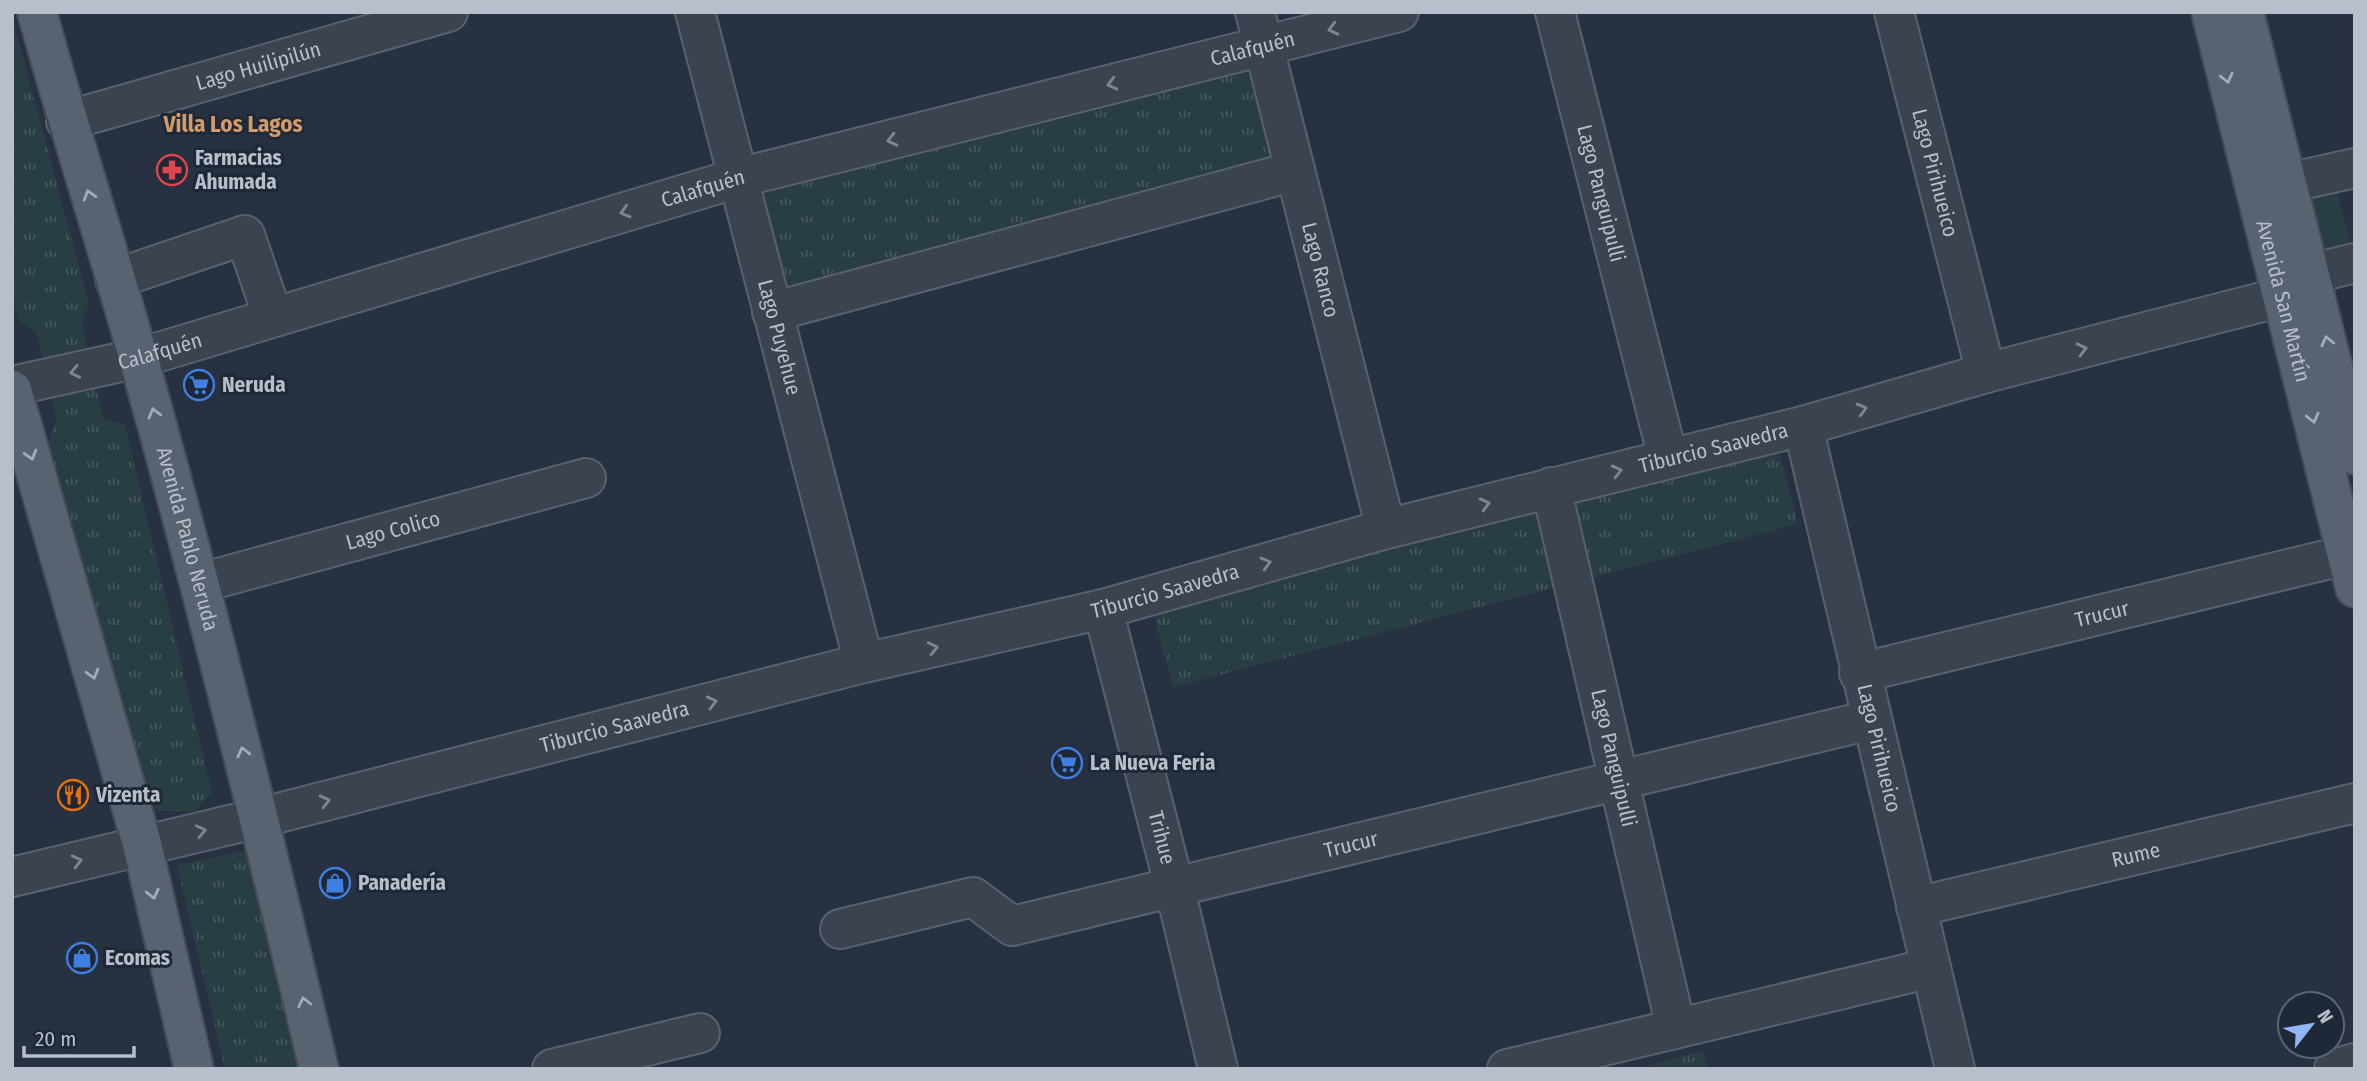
<svg xmlns="http://www.w3.org/2000/svg" width="2367" height="1081" font-family="'Fira Sans Condensed',sans-serif">
<style>
.grass{fill:#293e42}
.park{fill:url(#park-tufts)}
.lines{fill:none;stroke-linecap:round;stroke-linejoin:round}
.minor-casing{stroke:#59616e;stroke-width:42}
.major-casing{stroke:#454c5a;stroke-width:42}
.minor{stroke:#3b4351;stroke-width:38}
.major{stroke:#596270;stroke-width:38}
.oneway{stroke:#808794}
.oneway2{stroke:#a5acb9}
.labels{text-anchor:middle;dominant-baseline:central;stroke-width:6;stroke-linejoin:round;paint-order:stroke}
.street-label{font-size:21px;fill:#b8becb;stroke:#1f2836}
.poi-label{font-size:21px;font-weight:bold;fill:#b8becb;stroke:#1f2836;text-anchor:start}
.neighbourhood-label{font-size:23px;font-weight:bold;fill:#d49b6a;stroke:#1f2836}
</style>
<defs>
<pattern id="park-tufts" width="24" height="20" patternUnits="userSpaceOnUse" patternTransform="scale(1.75)"><rect width="24" height="20" fill="#293e42"/><path d="M3 7l-1-3M5 7V3M7 7l1-3M15 17l-1-3M17 17v-4M19 17l1-3" fill="none" stroke="#46585c"/></pattern>
</defs>
<rect width="100%" height="100%" fill="#273141"/>
<polygon class="grass" points="2335,183 2352,248 2321,255 2305,190"/>
<g class="park">
<polygon points="12,16 89,304 82,322 103,418 125,425 212,793 196,811 154,811 47,450 56,418 37,333 18,321 12,296"/>
<polygon points="1245,65 1278,167 785,299 759,195"/>
<polygon points="1778,446 1798,524 1173,687 1152,609"/>
<polygon points="249,849 303,1069 225,1069 177,866"/>
<polygon points="1703,1051 1707,1069 1634,1069"/>
</g>
<g class="lines">
<g class="minor-casing">
<g id="minor">
<path id="s1" d="M 695,12 L 864,663"/>
<path id="s2" d="M 1255,12 L 1386,529"/>
<path id="s3" d="M 1555,12 L 1668,458"/>
<path id="s4" d="M 1894,12 L 1986,373"/>
<path id="s5" d="M 66,121 L 448,12"/>
<polyline points="2287,183 2355,168"/>
<polyline points="2310,274 2355,263"/>
<polyline points="115,279 245,235 273,317"/>
<polyline points="772,312 1295,171"/>
<path id="s6" d="M 12,386 L 139,358 L 738,178 L 1399,12"/>
<path id="s7" d="M 1803,426 L 1955,1069"/>
<path id="s8" d="M 1551,487 L 1676,1028"/>
<path id="s9" d="M 200,583 L 586,478"/>
<path id="s10" d="M 1103,609 L 1174,885 L 1218,1069"/>
<path id="s11" d="M 1859,673 L 2346,555"/>
<path id="s12" d="M 12,877 L 259,818 L 864,663 L 1103,609 L 1386,529 L 1803,426 L 1986,373 L 2313,289"/>
<path id="s13" d="M 1916,907 L 2355,803"/>
<path id="s14" d="M 840,929 L 973,897 L 1012,926 L 1870,720"/>
<polyline points="552,1069 700,1033"/>
<polyline points="1507,1069 1931,968"/>
<polyline points="2334,1069 2355,1063"/>
</g>
</g>
<g class="major-casing">
<g id="major">
<path id="s15" d="M 37,12 C 69,129 107,244 139,360 C 205,595 263,832 319,1069"/>
<path id="s16" d="M 2211,12 L 2355,588"/>
<polyline points="2244,12 2355,455"/>
<polyline points="12,390 142,844 194,1069"/>
</g>
</g>
<use href="#minor" class="minor"/>
<use href="#major" class="major"/>
</g>
<defs><path id="oneway-chevron" d="M-2-3.5L2.5 0L-2 3.5" fill="none" stroke-width="1.6" stroke-linecap="round" stroke-linejoin="round" transform="scale(1.75)"/></defs>
<g class="oneway">
<use href="#oneway-chevron" transform="translate(1333 29) rotate(166)"/>
<use href="#oneway-chevron" transform="translate(1112 84) rotate(166)"/>
<use href="#oneway-chevron" transform="translate(892 140) rotate(166)"/>
<use href="#oneway-chevron" transform="translate(625 212) rotate(163)"/>
<use href="#oneway-chevron" transform="translate(2082 349) rotate(-14)"/>
<use href="#oneway-chevron" transform="translate(75 372) rotate(168)"/>
<use href="#oneway-chevron" transform="translate(1862 409) rotate(-16)"/>
<use href="#oneway-chevron" transform="translate(1617 471) rotate(-14)"/>
<use href="#oneway-chevron" transform="translate(1485 504) rotate(-14)"/>
<use href="#oneway-chevron" transform="translate(1266 563) rotate(-16)"/>
<use href="#oneway-chevron" transform="translate(933 648) rotate(-13)"/>
<use href="#oneway-chevron" transform="translate(712 702) rotate(-14)"/>
<use href="#oneway-chevron" transform="translate(325 801) rotate(-14)"/>
<use href="#oneway-chevron" transform="translate(201 831) rotate(-12)"/>
<use href="#oneway-chevron" transform="translate(77 861) rotate(-14)"/>
</g>
<g class="oneway2">
<use href="#oneway-chevron" transform="translate(2227 78) rotate(76)"/>
<use href="#oneway-chevron" transform="translate(89 195) rotate(-107)"/>
<use href="#oneway-chevron" transform="translate(2327 341) rotate(-103)"/>
<use href="#oneway-chevron" transform="translate(154 413) rotate(-105)"/>
<use href="#oneway-chevron" transform="translate(2313 418) rotate(76)"/>
<use href="#oneway-chevron" transform="translate(31 455) rotate(74)"/>
<use href="#oneway-chevron" transform="translate(93 674) rotate(74)"/>
<use href="#oneway-chevron" transform="translate(243 752) rotate(-104)"/>
<use href="#oneway-chevron" transform="translate(153 894) rotate(77)"/>
<use href="#oneway-chevron" transform="translate(304 1002) rotate(-103)"/>
</g>
<defs>
<g id="pharmacy-ring" transform="scale(1.575)"><circle r="9.5" fill="#1f2836" stroke="#e0444e" stroke-width="1.5"/><path d="M-2-6h4v4h4v4h-4v4h-4v-4h-4v-4h4Z" fill="#e0444e"/></g>
<g id="supermarket-ring" transform="scale(1.575)"><circle r="9.5" fill="#1f2836" stroke="#3f7fe0" stroke-width="1.5"/><path d="M-6-5.5h2.5l.6 2H6L4.5 2H-2.5L-4.4-4H-6ZM-1.5 3.2a1.3 1.3 0 1 0 .1 0ZM3 3.2a1.3 1.3 0 1 0 .1 0Z" fill="#3f7fe0"/></g>
<g id="restaurant-ring" transform="scale(1.575)"><circle r="9.5" fill="#1f2836" stroke="#e8710a" stroke-width="1.5"/><path d="M-5-6h1v4h1v-4h1v4h1v-4h1v5L-1.5 .5V6h-2V.5L-5-1ZM5-6V6H3V1.5H1.5Q1.5-4 5-6Z" fill="#e8710a"/></g>
<g id="shop-ring" transform="scale(1.575)"><circle r="9.5" fill="#1f2836" stroke="#3f7fe0" stroke-width="1.5"/><path d="M-5-2.5h2.3a2.7 3.5 0 0 1 5.4 0H5L5.5 6h-11ZM-1.5-2.5h3a1.5 2.3 0 0 0-3 0Z" fill="#3f7fe0"/></g>
</defs>
<g fill-rule="evenodd">
<use href="#pharmacy-ring" x="172" y="170"/>
<use href="#supermarket-ring" x="199" y="385"/>
<use href="#supermarket-ring" x="1067" y="763"/>
<use href="#restaurant-ring" x="73" y="795"/>
<use href="#shop-ring" x="335" y="883"/>
<use href="#shop-ring" x="82" y="958"/>
</g>
<g class="labels">
<g class="street-label">
<text stroke="none"><textPath href="#s6" startOffset="1286">Calafquén</textPath></text>
<text stroke="none"><textPath href="#s5" startOffset="200">Lago Huilipilún</textPath></text>
<text stroke="none"><textPath href="#s4" startOffset="166">Lago Pirihueico</textPath></text>
<text stroke="none"><textPath href="#s6" startOffset="719">Calafquén</textPath></text>
<text stroke="none"><textPath href="#s3" startOffset="187">Lago Panguipulli</textPath></text>
<text stroke="none"><textPath href="#s2" startOffset="266">Lago Ranco</textPath></text>
<text stroke="none"><textPath href="#s16" startOffset="298">Avenida San Martín</textPath></text>
<text stroke="none"><textPath href="#s1" startOffset="336">Lago Puyehue</textPath></text>
<text stroke="none"><textPath href="#s6" startOffset="152">Calafquén</textPath></text>
<text stroke="none"><textPath href="#s12" startOffset="1755">Tiburcio Saavedra</textPath></text>
<text stroke="none"><textPath href="#s9" startOffset="200">Lago Colico</textPath></text>
<text stroke="none"><textPath href="#s15" startOffset="548">Avenida Pablo Neruda</textPath></text>
<text stroke="none"><textPath href="#s12" startOffset="1188">Tiburcio Saavedra</textPath></text>
<text stroke="none"><textPath href="#s11" startOffset="250">Trucur</textPath></text>
<text stroke="none"><textPath href="#s12" startOffset="621">Tiburcio Saavedra</textPath></text>
<text stroke="none"><textPath href="#s7" startOffset="331">Lago Pirihueico</textPath></text>
<text stroke="none"><textPath href="#s8" startOffset="278">Lago Panguipulli</textPath></text>
<text stroke="none"><textPath href="#s10" startOffset="236">Trihue</textPath></text>
<text stroke="none"><textPath href="#s14" startOffset="534">Trucur</textPath></text>
<text stroke="none"><textPath href="#s13" startOffset="226">Rume</textPath></text>
</g>
<g class="poi-label">
<text x="195" y="158">Farmacias<tspan x="195" dy="24">Ahumada</tspan></text>
<text x="222" y="385">Neruda</text>
<text x="1090" y="763">La Nueva Feria</text>
<text x="96" y="795">Vizenta</text>
<text x="358" y="883">Panadería</text>
<text x="105" y="958">Ecomas</text>
</g>
<g class="neighbourhood-label">
<text x="233" y="124">Villa Los Lagos</text>
</g>
</g>
<rect width="2367" height="1081" fill="none" stroke="#b8becb" stroke-width="28"/>
<g transform="translate(2311 1025) rotate(59)"><circle r="33" fill="#1f2836" stroke="#5c6472" stroke-width="2"/>
<path d="M0-5L12 26L0 18L-12 26Z" fill="#92b5f6"/>
<text y="-10" font-size="19" font-weight="bold" text-anchor="middle" fill="#b8becb">N</text>
</g>
<path d="M24 1046v10h110v-10" fill="none" stroke="#b8becb" stroke-width="3.5"/>
<text x="35" y="1046" font-size="21" fill="#b8becb" stroke="#1f2836" stroke-width="5" paint-order="stroke">20 m</text>
</svg>
